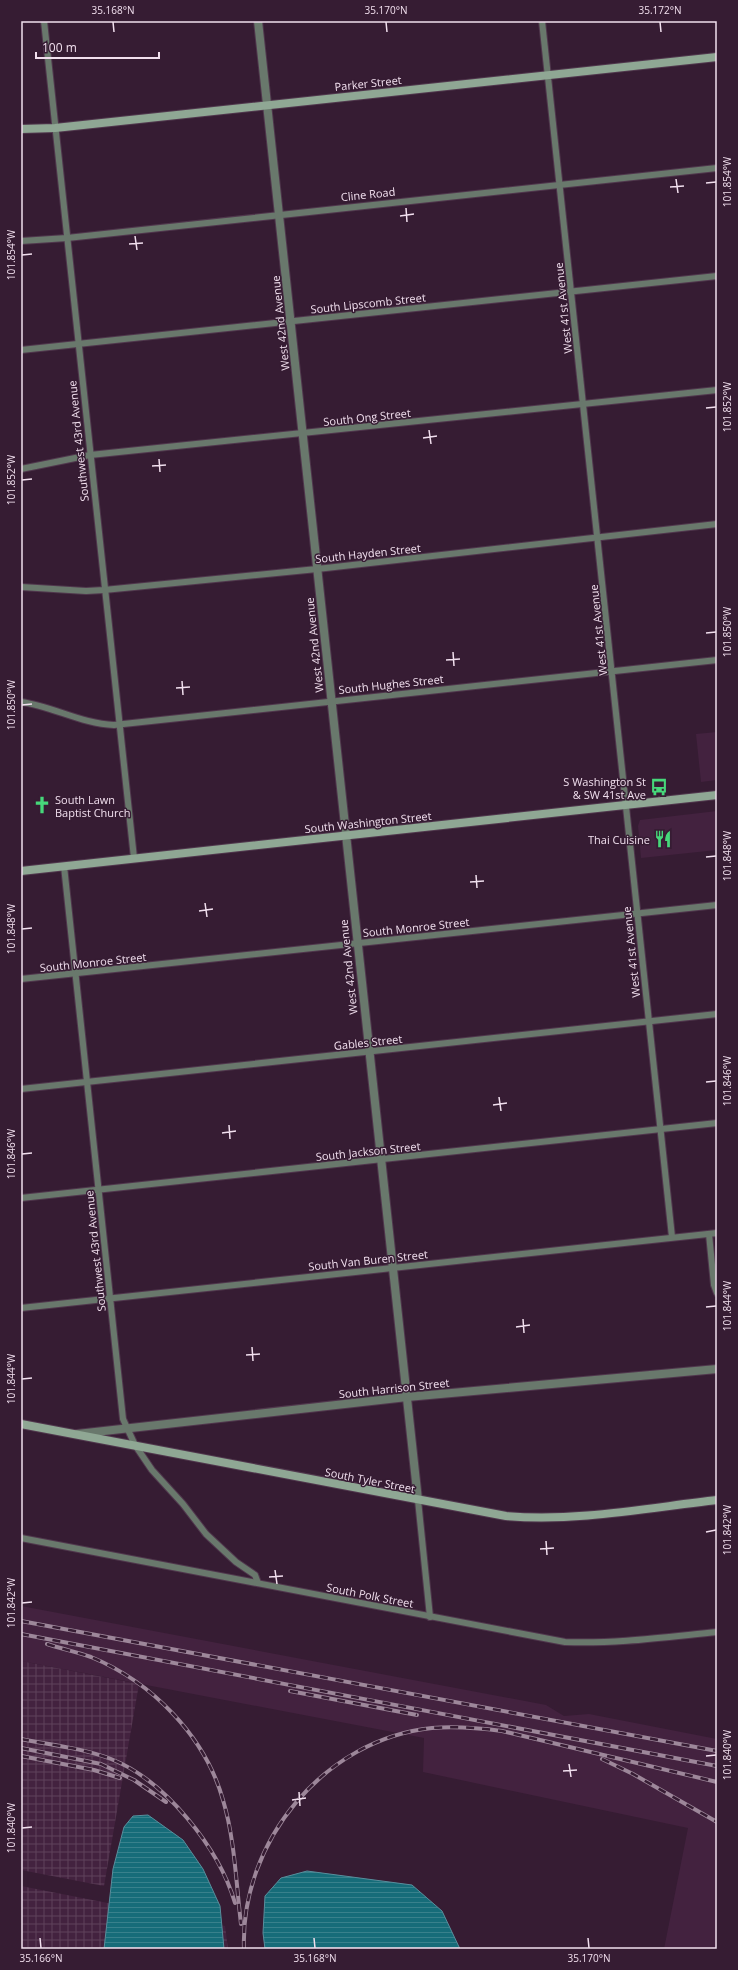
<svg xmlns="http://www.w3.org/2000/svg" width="738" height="1970" font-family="'Open Sans',sans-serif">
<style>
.built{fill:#43223f}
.industrial{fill:url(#industrial-grid)}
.water{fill:url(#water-rules);stroke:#588e9c}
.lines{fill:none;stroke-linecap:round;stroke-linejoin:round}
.minor-casing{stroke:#50374d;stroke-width:8}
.tertiary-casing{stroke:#50374d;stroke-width:10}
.secondary-casing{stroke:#50374d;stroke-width:10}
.minor{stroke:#69786c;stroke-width:6}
.tertiary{stroke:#69786c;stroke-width:8}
.secondary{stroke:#8fa794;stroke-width:8}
.rail-casing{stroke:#9d879a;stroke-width:4}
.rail{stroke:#361c33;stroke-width:2.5;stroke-dasharray:8;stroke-linecap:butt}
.ticks{fill:none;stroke:#f1dfee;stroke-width:1.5}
.labels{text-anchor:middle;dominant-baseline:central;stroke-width:3;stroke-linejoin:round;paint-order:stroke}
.street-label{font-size:11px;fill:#f1dfee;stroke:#361c33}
.poi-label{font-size:11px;fill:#f1dfee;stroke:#361c33;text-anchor:end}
.neatline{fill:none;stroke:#f1dfee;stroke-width:1.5}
.ticks-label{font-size:10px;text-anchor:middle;fill:#f1dfee}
</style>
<defs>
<pattern id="industrial-grid" width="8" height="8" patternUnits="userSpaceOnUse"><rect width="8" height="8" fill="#43223f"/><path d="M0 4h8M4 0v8" fill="none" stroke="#5f425b"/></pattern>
<pattern id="water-rules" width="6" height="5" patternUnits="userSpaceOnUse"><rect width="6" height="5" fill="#166c79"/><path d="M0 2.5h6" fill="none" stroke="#38818c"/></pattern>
</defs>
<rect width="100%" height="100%" fill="#361c33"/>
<g class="built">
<polygon points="717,732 717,780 701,782 696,734"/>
<polygon points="717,811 717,850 641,858 638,826 640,820"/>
<polygon points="21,1606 546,1705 564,1716 589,1714 717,1739 717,1949 664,1949 688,1828 423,1772 424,1738 21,1661"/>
</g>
<g class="industrial">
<polygon points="21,1661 139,1684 104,1886 21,1870"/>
<polygon points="21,1886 225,1926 228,1949 21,1949"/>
</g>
<g class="water">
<polygon points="148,1815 183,1840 203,1869 220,1906 224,1949 104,1949 113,1869 124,1827 133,1816"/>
<polygon points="307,1871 412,1885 442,1911 460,1949 265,1949 263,1933 265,1896 281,1878"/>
</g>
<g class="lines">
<g class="minor-casing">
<g id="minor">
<polyline points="44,21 134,858"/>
<polyline points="542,21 672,1237"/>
<polyline points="21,241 67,238 717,168"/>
<polyline points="21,350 717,276"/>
<polyline points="21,469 90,455 717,390"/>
<polyline points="21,587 86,591 104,590 317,569 717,524"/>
<path d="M 21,702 C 52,706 82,724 114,725 L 717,660"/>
<polyline points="64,866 123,1419 135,1445 152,1470 183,1504 206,1534 236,1562 255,1575 258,1583"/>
<polyline points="21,979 717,905"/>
<polyline points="21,1089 717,1014"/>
<polyline points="21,1198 717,1123"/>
<polyline points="709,1234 714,1285 717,1293"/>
<polyline points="21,1308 717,1233"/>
<polyline points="418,1500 430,1617"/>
<path d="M 21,1538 L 565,1642 C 616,1644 666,1637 717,1632"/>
</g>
</g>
<g class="tertiary-casing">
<g id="tertiary">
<polyline points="258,21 418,1500"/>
<polyline points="77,1434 407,1397 717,1369"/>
</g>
</g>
<g class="secondary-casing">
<g id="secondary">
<polyline points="21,129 55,128 717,57"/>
<polyline points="21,871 717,795"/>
<path d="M 21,1424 L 506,1516 C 576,1522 647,1508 717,1500"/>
</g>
</g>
<use href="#minor" class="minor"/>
<use href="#tertiary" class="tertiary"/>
<use href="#secondary" class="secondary"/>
<g class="rail-casing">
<g id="rail">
<polyline points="21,1621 717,1751"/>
<polyline points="21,1634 717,1766"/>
<path d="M 47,1644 C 62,1649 77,1652 91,1657 C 152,1682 205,1736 223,1800 C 235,1840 236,1883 241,1924"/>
<polyline points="290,1691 417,1715"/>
<path d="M 21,1739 C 51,1745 82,1748 111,1759 C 165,1780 219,1848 235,1903"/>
<polyline points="21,1748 101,1764 134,1780 166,1802"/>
<polyline points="21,1756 94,1770 120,1778"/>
<polyline points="602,1759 633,1774 717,1822"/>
<path d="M 244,1949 C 240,1842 324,1739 432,1728 C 456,1726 479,1728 502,1731 L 717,1782"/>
</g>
</g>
<use href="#rail" class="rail"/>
</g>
<path class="ticks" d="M 113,22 L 114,32M 386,22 L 387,32M 660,22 L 661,32M 676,179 L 678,193M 706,183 L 716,182M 670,187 L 684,186M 406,208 L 407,222M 400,216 L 414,214M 135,236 L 137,250M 129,244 L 143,243M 22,255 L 32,254M 706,408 L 716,407M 429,430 L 431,444M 423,438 L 437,436M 159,459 L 160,472M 152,466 L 166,465M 22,480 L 32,479M 706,633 L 716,632M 453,652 L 454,666M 446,660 L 460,659M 182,681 L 183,695M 176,688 L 190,687M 22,705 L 32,704M 706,857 L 716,856M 476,875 L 477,888M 470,882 L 484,881M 205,903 L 207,917M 199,911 L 213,909M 22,929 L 32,928M 706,1082 L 716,1081M 499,1097 L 501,1111M 493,1105 L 507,1103M 229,1125 L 230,1139M 222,1133 L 236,1131M 22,1154 L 32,1153M 706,1307 L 716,1306M 523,1319 L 524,1333M 516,1327 L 530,1325M 252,1347 L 253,1361M 246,1355 L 260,1354M 22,1379 L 32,1378M 706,1532 L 716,1530M 546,1541 L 547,1555M 540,1549 L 554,1548M 275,1570 L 277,1584M 269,1577 L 283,1576M 22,1603 L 32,1602M 706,1756 L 716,1755M 569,1764 L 571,1777M 563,1771 L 577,1770M 299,1792 L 300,1806M 292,1800 L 306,1798M 22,1828 L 32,1827M 40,1938 L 41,1948M 314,1938 L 315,1948M 588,1938 L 589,1948"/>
<defs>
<g id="bus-bare" transform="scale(1.38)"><path d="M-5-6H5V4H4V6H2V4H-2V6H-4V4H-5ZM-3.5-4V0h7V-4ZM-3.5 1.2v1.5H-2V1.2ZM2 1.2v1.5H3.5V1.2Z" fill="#46d77a" stroke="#361c33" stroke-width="2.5" paint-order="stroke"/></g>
<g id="church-bare" transform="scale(1.38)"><path d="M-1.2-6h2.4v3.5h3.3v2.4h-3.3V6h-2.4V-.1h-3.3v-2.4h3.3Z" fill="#46d77a" stroke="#361c33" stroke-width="2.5" paint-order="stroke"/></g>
<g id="restaurant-bare" transform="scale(1.38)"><path d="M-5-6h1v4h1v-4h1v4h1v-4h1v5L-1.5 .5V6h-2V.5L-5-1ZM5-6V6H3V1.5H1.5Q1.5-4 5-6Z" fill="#46d77a" stroke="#361c33" stroke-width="2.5" paint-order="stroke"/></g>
</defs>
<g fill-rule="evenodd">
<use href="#bus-bare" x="659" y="787"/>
<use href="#church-bare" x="42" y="805"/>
<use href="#restaurant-bare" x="663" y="839"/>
</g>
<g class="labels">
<g class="street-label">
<text transform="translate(368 83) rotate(-6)">Parker Street</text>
<text transform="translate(368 194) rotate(-6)">Cline Road</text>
<text transform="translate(368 303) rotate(-6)">South Lipscomb Street</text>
<text transform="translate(563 308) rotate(-96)">West 41st Avenue</text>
<text transform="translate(280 323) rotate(-96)">West 42nd Avenue</text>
<text transform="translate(367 417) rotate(-6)">South Ong Street</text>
<text transform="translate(78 441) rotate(-96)">Southwest 43rd Avenue</text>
<text transform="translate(368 553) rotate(-6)">South Hayden Street</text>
<text transform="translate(598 630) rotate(-96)">West 41st Avenue</text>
<text transform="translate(314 645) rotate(-96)">West 42nd Avenue</text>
<text transform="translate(391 684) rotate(-6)">South Hughes Street</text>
<text transform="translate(368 822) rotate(-6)">South Washington Street</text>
<text transform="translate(416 927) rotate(-6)">South Monroe Street</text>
<text transform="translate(631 952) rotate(-96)">West 41st Avenue</text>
<text transform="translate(93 962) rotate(-6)">South Monroe Street</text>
<text transform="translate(348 967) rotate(-96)">West 42nd Avenue</text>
<text transform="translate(368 1042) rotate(-6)">Gables Street</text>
<text transform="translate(368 1151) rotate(-6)">South Jackson Street</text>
<text transform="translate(95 1251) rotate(-96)">Southwest 43rd Avenue</text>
<text transform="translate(368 1260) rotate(-6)">South Van Buren Street</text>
<text transform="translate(394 1388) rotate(-6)">South Harrison Street</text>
<text transform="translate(370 1480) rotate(11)">South Tyler Street</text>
<text transform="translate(370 1595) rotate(11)">South Polk Street</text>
</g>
<g class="poi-label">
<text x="646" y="781">S Washington St<tspan x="646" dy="13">&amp; SW 41st Ave</tspan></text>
<text x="55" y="799" text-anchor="start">South Lawn<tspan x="55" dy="13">Baptist Church</tspan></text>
<text x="650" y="839">Thai Cuisine</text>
</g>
</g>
<rect width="738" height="1970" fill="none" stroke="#361c33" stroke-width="44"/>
<path d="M36 52v6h123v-6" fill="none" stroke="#f1dfee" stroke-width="2"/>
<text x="42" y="52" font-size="12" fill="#f1dfee" stroke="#361c33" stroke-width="3" paint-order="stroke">100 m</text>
<rect x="22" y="22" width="694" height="1926" class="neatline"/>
<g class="ticks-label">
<text x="113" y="14">35.168°N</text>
<text x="386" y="14">35.170°N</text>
<text x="660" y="14">35.172°N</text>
<text transform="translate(727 182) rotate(-90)" y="4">101.854°W</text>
<text transform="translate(11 255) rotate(-90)" y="4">101.854°W</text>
<text transform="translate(727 407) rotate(-90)" y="4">101.852°W</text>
<text transform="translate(11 480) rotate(-90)" y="4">101.852°W</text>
<text transform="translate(727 632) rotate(-90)" y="4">101.850°W</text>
<text transform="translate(11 705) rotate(-90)" y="4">101.850°W</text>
<text transform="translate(727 856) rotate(-90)" y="4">101.848°W</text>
<text transform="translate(11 929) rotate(-90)" y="4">101.848°W</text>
<text transform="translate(727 1081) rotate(-90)" y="4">101.846°W</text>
<text transform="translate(11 1154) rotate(-90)" y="4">101.846°W</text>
<text transform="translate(727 1306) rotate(-90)" y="4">101.844°W</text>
<text transform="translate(11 1379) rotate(-90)" y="4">101.844°W</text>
<text transform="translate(727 1530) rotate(-90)" y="4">101.842°W</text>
<text transform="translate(11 1603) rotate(-90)" y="4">101.842°W</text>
<text transform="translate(727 1755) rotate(-90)" y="4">101.840°W</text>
<text transform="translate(11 1828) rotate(-90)" y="4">101.840°W</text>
<text x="41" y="1962">35.166°N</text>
<text x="315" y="1962">35.168°N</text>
<text x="589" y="1962">35.170°N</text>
</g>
</svg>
